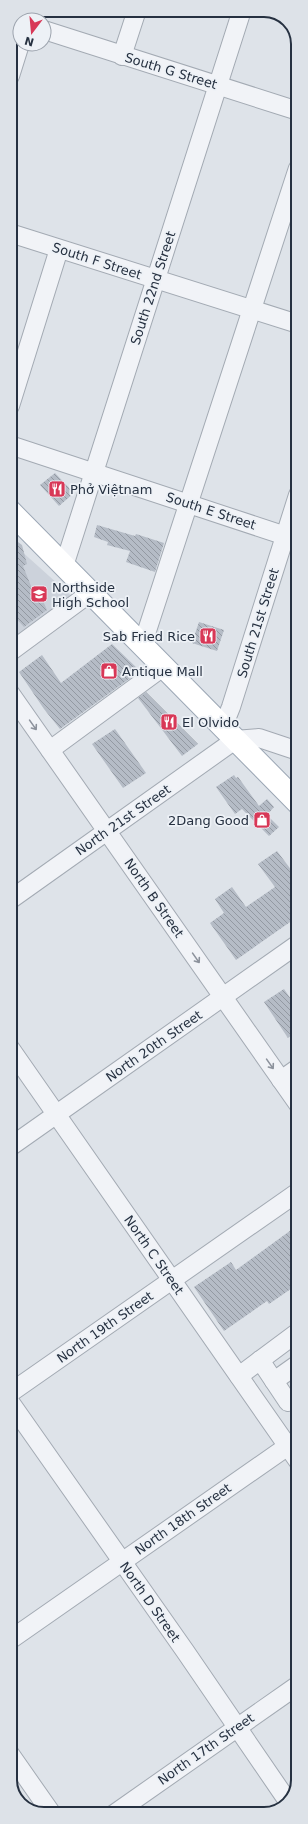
<svg xmlns="http://www.w3.org/2000/svg" width="308" height="1824" font-family="'DejaVu Sans',sans-serif">
<style>
.built{fill:#ccd2db}
.building{fill:url(#building-back-hatch)}
.lines{fill:none;stroke-linecap:round;stroke-linejoin:round}
.minor-casing{stroke:#a3aab3;stroke-width:20}
.major-casing{stroke:#9ca7b5;stroke-width:24}
.minor{stroke:#f1f3f7;stroke-width:18}
.major{stroke:#fff;stroke-width:22}
.oneway{stroke:#8c929c}
.labels{text-anchor:middle;dominant-baseline:central;stroke-width:3.5;stroke-linejoin:round;paint-order:stroke}
.street-label{font-size:13px;fill:#263141;stroke:#edf1f6}
.poi-label{font-size:13px;fill:#263141;stroke:#edf1f6;text-anchor:start}
.rim{fill:none;stroke:#263141;stroke-width:2}
</style>
<defs>
<pattern id="building-back-hatch" width="6" height="6" patternUnits="userSpaceOnUse"><rect width="6" height="6" fill="#b5bcc6"/><path d="M-1 5l2 2M0 0l6 6M5-1l2 2" fill="none" stroke="#9399a2"/></pattern>
</defs>
<rect width="100%" height="100%" fill="#dee3e9"/>
<polygon class="built" points="10,541 78,602 10,651"/>
<g class="building">
<polygon points="55,473 74,493 59,506 40,485"/>
<polygon points="97,525 135,536 136,534 164,543 155,572 126,562 130,551 107,545 108,542 94,537"/>
<polygon points="10,536 22,545 27,564 23,566 33,591 38,589 47,610 24,627 10,612"/>
<polygon points="199,622 224,630 217,651 192,643"/>
<polygon points="112,644 140,671 60,729 44,709 19,672 42,655 61,683"/>
<polygon points="146,692 198,744 182,756 138,698"/>
<polygon points="115,729 146,773 123,788 92,744"/>
<polygon points="234,775 236,778 238,777 259,806 267,799 274,807 267,815 279,827 269,836 242,809 235,814 216,787"/>
<polygon points="277,851 298,879 298,914 292,918 293,920 236,960 210,923 224,913 215,899 232,887 246,907 275,887 258,864"/>
<polygon points="284,989 298,1009 298,1031 288,1038 264,1002"/>
<polygon points="298,1225 298,1284 269,1304 267,1301 224,1331 194,1287 231,1262 236,1270"/>
</g>
<g class="lines">
<g class="minor-casing">
<g id="minor">
<polyline points="28,20 29,16"/>
<polyline points="44,30 298,111"/>
<polyline points="122,56 137,10"/>
<polyline points="10,76 20,44"/>
<polyline points="10,233 298,324"/>
<polyline points="10,406 59,249"/>
<polyline points="10,445 298,540"/>
<polyline points="64,566 242,10"/>
<polyline points="142,646 298,168"/>
<polyline points="10,652 90,593"/>
<polyline points="10,693 298,1104"/>
<polyline points="223,727 231,707 298,495"/>
<polyline points="50,750 163,667"/>
<polyline points="10,900 235,740 259,738 298,751"/>
<polyline points="10,1048 298,1461"/>
<polyline points="281,1080 298,1068"/>
<polyline points="10,1147 298,944"/>
<polyline points="260,1360 288,1402"/>
<polyline points="239,1376 298,1332"/>
<polyline points="274,1381 298,1364"/>
<polyline points="10,1393 298,1192"/>
<polyline points="10,1402 185,1651 289,1803"/>
<polyline points="10,1640 298,1439"/>
<polyline points="10,1754 52,1814"/>
<polyline points="114,1814 298,1685"/>
</g>
</g>
<g class="major-casing">
<polyline id="major" points="10,511 298,803"/>
</g>
<use href="#minor" class="minor"/>
<use href="#major" class="major"/>
</g>
<defs><path id="oneway-shaft" d="M-6 0H5M1.5-3L5.5 0L1.5 3" fill="none" stroke-width="1.6" stroke-linecap="round" stroke-linejoin="round"/></defs>
<g class="oneway">
<use href="#oneway-shaft" transform="translate(33 725) rotate(55)"/>
<use href="#oneway-shaft" transform="translate(196 958) rotate(55)"/>
<use href="#oneway-shaft" transform="translate(270 1064) rotate(55)"/>
</g>
<defs>
<g id="restaurant-square" transform="scale(0.9)"><rect x="-9" y="-9" width="18" height="18" rx="4" fill="#d83857" stroke="#edf1f6"/><path d="M-5-6h1v4h1v-4h1v4h1v-4h1v5L-1.5 .5V6h-2V.5L-5-1ZM5-6V6H3V1.5H1.5Q1.5-4 5-6Z" fill="#fff"/></g>
<g id="school-square" transform="scale(0.9)"><rect x="-9" y="-9" width="18" height="18" rx="4" fill="#d83857" stroke="#edf1f6"/><path d="M0-5L7-2L0 1L-7-2ZM-4 1L0 2.5L4 1V4Q0 6-4 4Z" fill="#fff"/></g>
<g id="shop-square" transform="scale(0.9)"><rect x="-9" y="-9" width="18" height="18" rx="4" fill="#d83857" stroke="#edf1f6"/><path d="M-5-2.5h2.3a2.7 3.5 0 0 1 5.4 0H5L5.5 6h-11ZM-1.5-2.5h3a1.5 2.3 0 0 0-3 0Z" fill="#fff"/></g>
</defs>
<g fill-rule="evenodd">
<use href="#restaurant-square" x="57" y="489"/>
<use href="#school-square" x="39" y="594"/>
<use href="#restaurant-square" x="208" y="636"/>
<use href="#shop-square" x="109" y="671"/>
<use href="#restaurant-square" x="169" y="722"/>
<use href="#shop-square" x="262" y="820"/>
</g>
<g class="labels">
<g class="street-label">
<text transform="translate(171 71) rotate(17)">South G Street</text>
<text transform="translate(97 261) rotate(18)">South F Street</text>
<text transform="translate(153 288) rotate(-72)">South 22nd Street</text>
<text transform="translate(211 511) rotate(18)">South E Street</text>
<text transform="translate(258 623) rotate(-73)">South 21st Street</text>
<text transform="translate(123 820) rotate(-35)">North 21st Street</text>
<text transform="translate(154 898) rotate(55)">North B Street</text>
<text transform="translate(154 1046) rotate(-35)">North 20th Street</text>
<text transform="translate(154 1255) rotate(55)">North C Street</text>
<text transform="translate(105 1327) rotate(-35)">North 19th Street</text>
<text transform="translate(183 1519) rotate(-35)">North 18th Street</text>
<text transform="translate(150 1602) rotate(55)">North D Street</text>
<text transform="translate(206 1749) rotate(-35)">North 17th Street</text>
</g>
<g class="poi-label">
<text x="70" y="489">Phở Việtnam</text>
<text x="52" y="587">Northside<tspan x="52" dy="15">High School</tspan></text>
<text x="195" y="636" text-anchor="end">Sab Fried Rice</text>
<text x="122" y="671">Antique Mall</text>
<text x="182" y="722">El Olvido</text>
<text x="249" y="820" text-anchor="end">2Dang Good</text>
</g>
</g>
<path d="M0 0H308V1824H0ZM44 17H264A27 27 0 0 1 291 44V1780A27 27 0 0 1 264 1807H44A27 27 0 0 1 17 1780V44A27 27 0 0 1 44 17Z" fill="#dde2e8" fill-rule="evenodd"/>
<path class="rim" d="M44 17H264A27 27 0 0 1 291 44V1780A27 27 0 0 1 264 1807H44A27 27 0 0 1 17 1780V44A27 27 0 0 1 44 17Z"/>
<g transform="translate(32 32) rotate(196)"><circle r="19" fill="#edf1f6" stroke="#9da4ae"/>
<path d="M0-3L7 15L0 10L-7 15Z" fill="#d83857"/>
<text y="-6" font-size="11" font-weight="bold" text-anchor="middle" fill="#263141">N</text>
</g>
</svg>
